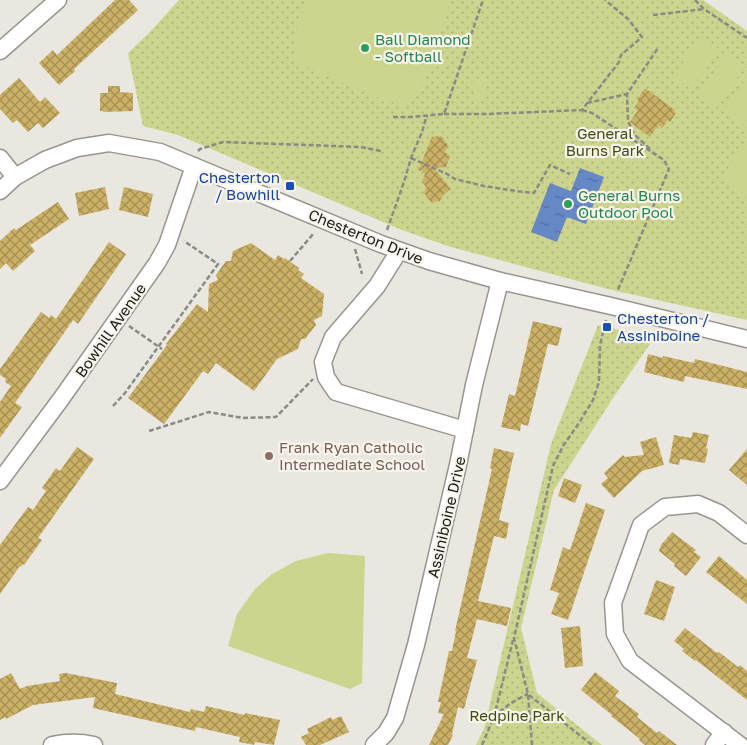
<svg xmlns="http://www.w3.org/2000/svg" width="747" height="745" font-family="'Golos Text',sans-serif">
<style>
.park{fill:url(#park-dots)}
.garden{fill:#ccd48e}
.water{fill:url(#water-ripples)}
.building{fill:url(#building-cross-hatch)}
.lines{fill:none;stroke-linecap:round;stroke-linejoin:round}
.minor-casing{stroke:#98958e;stroke-width:19}
.path{stroke:#8c8a85;stroke-width:2.5;stroke-dasharray:5 2.5;stroke-linecap:butt}
.minor{stroke:#fff;stroke-width:16}
.leisure-dot{fill:#2e9e5b;stroke:#f7f4ec;stroke-width:2}
.transit-dot{fill:#1a4fb4;stroke:#f7f4ec;stroke-width:2}
.education-dot{fill:#8d6e63;stroke:#f7f4ec;stroke-width:2}
.labels{text-anchor:middle;dominant-baseline:central;stroke-width:4.5;stroke-linejoin:round;paint-order:stroke}
.leisure-label{font-size:15px;fill:#27864d;stroke:#f7f4ec;text-anchor:start}
.park-label{font-size:15px;fill:#454a10;stroke:#f7f4ec}
.transit-label{font-size:15px;fill:#164399;stroke:#f7f4ec;text-anchor:end}
.street-label{font-size:15px;fill:#1d1c19;stroke:#f7f4ec}
.education-label{font-size:15px;fill:#785e54;stroke:#f7f4ec;text-anchor:start}
</style>
<defs>
<pattern id="park-dots" width="8" height="8" patternUnits="userSpaceOnUse" patternTransform="scale(1.25)"><rect width="8" height="8" fill="#ccd48e"/><path d="M2 2h.1M6 6h.1" fill="none" stroke="#afb57a" stroke-width="1.8" stroke-linecap="round"/></pattern>
<pattern id="water-ripples" width="26" height="14" patternUnits="userSpaceOnUse" patternTransform="scale(1.25)"><rect width="26" height="14" fill="#6688c4"/><path d="M2 4q2-2 4 0t4 0M15 11q2-2 4 0t4 0" fill="none" stroke="#536e9e"/></pattern>
<pattern id="building-cross-hatch" width="8" height="8" patternUnits="userSpaceOnUse" patternTransform="scale(1.25)"><rect width="8" height="8" fill="#cbb166"/><path d="M0 0l8 8M0 8l8-8" fill="none" stroke="#a48f53"/></pattern>
</defs>
<rect width="100%" height="100%" fill="#e9e7df"/>
<g class="park">
<polygon points="179,0 703,0 747,31 747,320 608,289 451,247 402,230 178,135 143,126 128,53 149,33"/>
<polygon points="598,325 654,338 613,398 554,490 521,628 537,693 602,745 476,745 484,729 551,444"/>
</g>
<g class="garden">
<polygon points="309,0 451,0 422,87 413,101 407,104 395,103 375,97 296,63 295,34 304,6"/>
<polygon points="701,36 719,49 692,90 673,77"/>
<polygon points="726,54 745,66 717,107 698,94"/>
<polygon points="747,77 747,118 743,124 724,112"/>
<polygon points="483,78 489,95 476,100 470,83"/>
<polygon points="612,133 640,151 631,165 603,147"/>
<polygon points="744,143 747,145 747,190 744,194 721,179"/>
<polygon points="328,553 365,556 362,683 350,689 228,646 237,614 255,589 272,574 296,561"/>
</g>
<polygon class="water" points="580,168 604,177 586,224 567,217 557,242 531,232 550,183 571,191"/>
<g class="building">
<polygon points="115,0 129,0 138,10 74,69 75,71 59,85 39,63 53,50 57,55"/>
<polygon points="19,78 40,102 45,97 60,113 43,128 38,123 28,132 17,120 13,123 0,109 0,95"/>
<polygon points="108,86 120,86 120,92 133,93 133,111 103,112 103,111 100,111 100,93 108,93"/>
<polygon points="645,88 675,110 674,112 676,113 670,122 668,120 662,128 658,125 650,137 630,122 638,110 634,108 639,101 637,100"/>
<polygon points="441,136 448,145 445,152 450,156 446,167 434,168 451,189 443,195 440,201 431,202 424,193 426,187 422,181 425,174 422,170 418,171 432,137"/>
<polygon points="105,187 109,209 79,216 75,193"/>
<polygon points="124,187 153,194 148,217 119,210"/>
<polygon points="58,202 69,219 30,245 35,251 13,271 6,263 0,269 0,241 14,228 16,230"/>
<polygon points="109,242 126,254 78,324 73,320 15,403 22,407 0,438 0,402 11,386 5,382 6,379 0,375 0,369 41,312 49,318 51,315 56,319"/>
<polygon points="251,243 275,260 278,255 284,259 285,258 299,268 298,270 304,274 301,278 324,294 322,316 314,320 316,325 305,339 301,339 298,349 277,359 254,391 216,363 208,374 203,371 164,424 128,398 167,345 166,344 197,304 208,312 209,284 218,280 216,275 226,261 231,261 233,251"/>
<polygon points="533,321 562,328 558,346 548,344 528,426 521,424 520,431 501,427 509,394 515,396"/>
<polygon points="648,354 663,358 663,356 694,363 695,359 747,372 747,389 685,376 684,382 644,372"/>
<polygon points="693,432 709,435 706,448 708,449 705,463 680,459 679,465 669,463 674,435 691,438"/>
<polygon points="656,437 664,465 642,471 614,498 601,484 608,478 604,473 623,455 625,457 644,455 640,442"/>
<polygon points="77,447 94,459 38,538 42,540 24,565 23,564 21,567 20,566 0,594 0,545 28,507 33,510 46,491 42,488 56,468 60,471"/>
<polygon points="494,448 514,453 499,520 509,523 506,539 494,536 478,601 511,608 507,626 477,619 467,658 477,660 464,709 458,707 452,734 453,735 448,745 429,745 444,714 438,713 441,702 438,702 449,651 452,651 456,631 455,631 492,469 490,468"/>
<polygon points="747,449 747,485 729,470"/>
<polygon points="564,478 582,485 575,503 558,496"/>
<polygon points="586,503 605,510 568,620 551,614 559,593 550,590 563,547 570,550"/>
<polygon points="672,532 696,550 694,552 701,557 686,576 674,566 675,564 659,551 661,545"/>
<polygon points="719,556 747,580 747,604 706,572"/>
<polygon points="656,580 675,587 664,621 644,614"/>
<polygon points="580,626 583,666 565,668 561,628"/>
<polygon points="685,628 717,653 719,652 738,667 740,665 747,671 747,700 696,660 695,661 682,651 684,649 674,641"/>
<polygon points="595,672 619,691 615,696 639,714 637,717 657,733 659,731 677,745 645,745 639,740 640,739 611,716 612,715 581,690"/>
<polygon points="11,673 20,689 27,686 60,681 59,674 66,673 117,683 115,694 190,712 191,709 204,712 206,706 245,715 245,713 280,720 274,745 255,742 254,745 239,742 240,737 196,727 195,731 93,708 95,697 33,705 6,719 5,717 0,720 0,679"/>
<polygon points="341,716 349,732 320,745 306,745 301,737 309,733 307,729 331,717 332,720"/>
</g>
<g class="lines">
<g class="minor-casing">
<g id="minor">
<polyline points="0,51 58,0"/>
<polyline points="0,158 15,177"/>
<polyline points="0,191 15,177 45,160 77,148 109,143 160,152 381,244 429,261 500,281 611,306 747,339"/>
<polyline points="399,251 377,286 333,337 323,362 326,377 336,392 465,430"/>
<polyline points="0,481 61,399 157,263 167,245 194,166"/>
<path d="M 52,745 C 67,742 80,742 94,745"/>
<polyline points="374,745 386,733 395,718 416,645 458,465 474,385 500,281"/>
<polyline points="714,745 724,732"/>
<polyline points="740,745 630,661 615,634 613,603 641,525 665,507 698,504 719,513 747,535"/>
</g>
</g>
<g class="path">
<polyline points="695,0 704,9 747,38"/>
<polyline points="653,15 704,9"/>
<polyline points="587,103 627,94"/>
<polyline points="582,110 592,113 664,160 669,169 617,292"/>
<polyline points="444,114 487,114 582,110 619,62 621,55 642,37 628,19 605,0"/>
<polyline points="393,117 411,117 444,114 483,0"/>
<polyline points="650,149 634,134 628,121 627,94 658,48"/>
<polyline points="198,151 200,149 223,142 361,147 381,151"/>
<polyline points="411,158 447,174 455,179 484,186 516,191 534,193 550,165 570,174"/>
<polyline points="387,230 404,182 411,158 422,132 427,115"/>
<polyline points="355,249 362,274"/>
<polyline points="290,261 314,233"/>
<polyline points="129,326 162,349"/>
<polyline points="113,406 125,393 218,264 184,241"/>
<polyline points="149,431 209,412 243,418 276,417 313,379"/>
<polyline points="529,695 592,745"/>
<path d="M 494,717 C 504,707 515,700 528,694"/>
<polyline points="482,745 494,717 513,640"/>
<polyline points="532,745 528,694 514,638 553,466 563,446 579,423 593,400 599,382 600,345 606,320"/>
</g>
<use href="#minor" class="minor"/>
</g>
<g class="leisure-dot">
<circle cx="365" cy="48" r="5"/>
<circle cx="568" cy="204" r="5"/>
</g>
<g class="transit-dot">
<rect x="285" y="181" width="10" height="10" rx="2.5"/>
<rect x="602" y="322" width="10" height="10" rx="2.5"/>
</g>
<circle class="education-dot" cx="269" cy="456" r="5"/>
<g class="labels">
<g class="leisure-label">
<text x="375" y="39">Ball Diamond<tspan x="375" dy="17">- Softball</tspan></text>
<text x="578" y="195">General Burns<tspan x="578" dy="17">Outdoor Pool</tspan></text>
</g>
<g class="park-label">
<text x="605" y="133">General<tspan x="605" dy="17">Burns Park</tspan></text>
<text x="517" y="715">Redpine Park</text>
</g>
<g class="transit-label">
<text x="280" y="177">Chesterton<tspan x="280" dy="17">/ Bowhill</tspan></text>
<text x="617" y="318" text-anchor="start">Chesterton /<tspan x="617" dy="17">Assiniboine</tspan></text>
</g>
<g class="street-label">
<text transform="translate(366 236) rotate(22)">Chesterton Drive</text>
<text transform="translate(110 330) rotate(-55)">Bowhill Avenue</text>
<text transform="translate(446 517) rotate(-77)">Assiniboine Drive</text>
</g>
<g class="education-label">
<text x="279" y="447">Frank Ryan Catholic<tspan x="279" dy="17">Intermediate School</tspan></text>
</g>
</g>
</svg>
